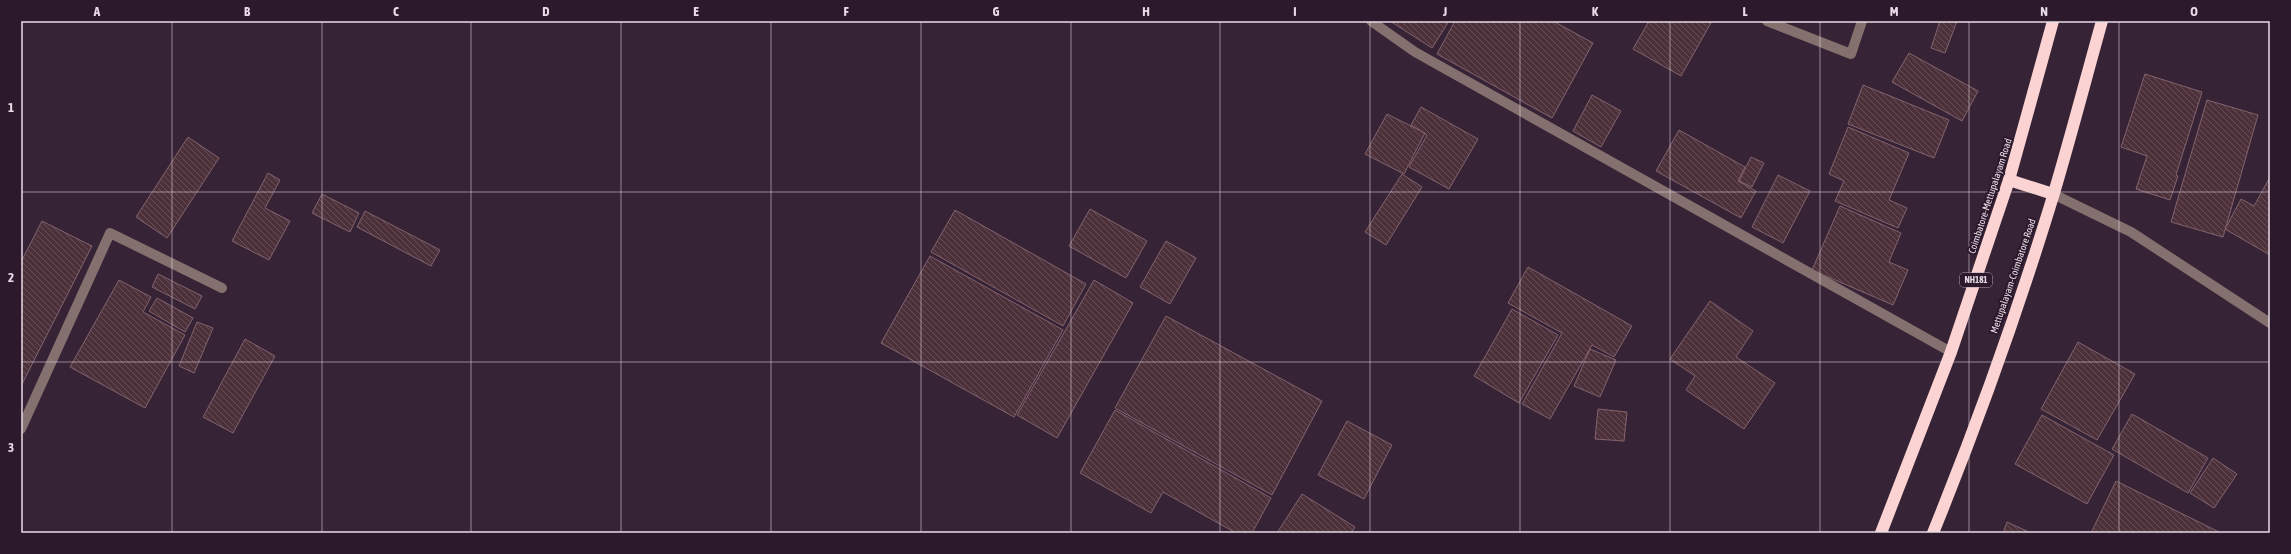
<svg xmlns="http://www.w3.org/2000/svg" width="2291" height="554" font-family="'Asap Condensed',sans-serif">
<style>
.building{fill:url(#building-back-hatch);stroke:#83636e}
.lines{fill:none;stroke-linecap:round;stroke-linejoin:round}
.minor{stroke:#84706f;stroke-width:10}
.highway{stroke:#fbd3d2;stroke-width:12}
.grid{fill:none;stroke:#e9dce8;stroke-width:1;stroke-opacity:0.55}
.labels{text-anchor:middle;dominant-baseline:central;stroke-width:4;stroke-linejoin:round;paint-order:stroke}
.shield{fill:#2c192b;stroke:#b0a2af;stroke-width:1}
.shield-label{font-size:9px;font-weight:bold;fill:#e9dce8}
.street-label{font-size:10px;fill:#e9dce8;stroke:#2c192b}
.neatline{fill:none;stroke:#e9dce8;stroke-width:1.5}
.grid-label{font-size:13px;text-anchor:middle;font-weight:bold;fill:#e9dce8}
</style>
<defs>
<pattern id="building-back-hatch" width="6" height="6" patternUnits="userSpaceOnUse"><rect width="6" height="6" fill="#4c313b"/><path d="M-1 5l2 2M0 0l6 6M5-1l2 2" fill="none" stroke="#664e57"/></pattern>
</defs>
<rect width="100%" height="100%" fill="#362335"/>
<g class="building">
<polygon points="1390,21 1449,21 1432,48"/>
<polygon points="1455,21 1553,21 1593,43 1552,118 1437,54"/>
<polygon points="1649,21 1712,21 1681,76 1633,49"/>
<polygon points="1940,21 1957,21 1945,53 1931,48"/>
<polygon points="1909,53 1978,91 1962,121 1892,82"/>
<polygon points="2145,74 2202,92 2176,175 2178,176 2170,200 2136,189 2147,156 2121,147"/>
<polygon points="1863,85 1949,120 1934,158 1848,124"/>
<polygon points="1592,95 1621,111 1601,147 1573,131"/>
<polygon points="2207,100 2258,115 2223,237 2171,222"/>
<polygon points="1421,107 1478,139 1449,189 1409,167 1427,135 1411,125"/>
<polygon points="1387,114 1425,133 1404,174 1365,154"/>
<polygon points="1848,127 1909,153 1889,200 1907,208 1898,228 1835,201 1844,181 1829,174"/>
<polygon points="1679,130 1745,167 1738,181 1756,191 1741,218 1656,171"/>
<polygon points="188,137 219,158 167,238 136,217"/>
<polygon points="1751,157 1764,163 1752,187 1739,181"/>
<polygon points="268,173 280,180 265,208 290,221 269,260 232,241"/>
<polygon points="1402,174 1422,187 1386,245 1365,232"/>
<polygon points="1778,175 1810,191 1783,243 1752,227"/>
<polygon points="2270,177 2270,255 2225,229 2241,199 2254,206"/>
<polygon points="322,194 359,213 350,232 312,213"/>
<polygon points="1840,206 1901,233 1889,262 1908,270 1893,305 1812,270"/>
<polygon points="1090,209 1147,241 1126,278 1069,246"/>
<polygon points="955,210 1086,284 1063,326 931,252"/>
<polygon points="365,211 440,250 431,266 357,227"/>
<polygon points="42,221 92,246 21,386 21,262"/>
<polygon points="1166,241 1196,258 1170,304 1140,287"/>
<polygon points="930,256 1063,330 1014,417 881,343"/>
<polygon points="1528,267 1632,326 1614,357 1592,345 1550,419 1522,404 1562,333 1508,303"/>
<polygon points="158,274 202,296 195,309 152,287"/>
<polygon points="119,280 151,297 143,312 185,335 145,408 70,367"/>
<polygon points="1094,280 1133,303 1057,438 1017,415"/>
<polygon points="157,298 193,318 185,332 149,311"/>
<polygon points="1710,301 1753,331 1736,357 1775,383 1744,429 1686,390 1695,376 1670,359"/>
<polygon points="1512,309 1558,335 1519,403 1474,376"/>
<polygon points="1166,316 1322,401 1272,495 1115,408"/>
<polygon points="197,322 213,328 194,373 179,366"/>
<polygon points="245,339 275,356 233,433 203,417"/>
<polygon points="2078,342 2135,374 2097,440 2041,409"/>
<polygon points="1590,349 1616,360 1600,397 1574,386"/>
<polygon points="1598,409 1627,412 1624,441 1595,439"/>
<polygon points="1115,410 1271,498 1252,533 1236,533 1163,492 1151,513 1080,473"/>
<polygon points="2132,414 2208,458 2188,493 2112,449"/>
<polygon points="2042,415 2114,455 2087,504 2015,464"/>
<polygon points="1347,421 1392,445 1364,499 1318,475"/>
<polygon points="2213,458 2237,474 2214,508 2190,493"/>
<polygon points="2116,481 2221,533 2091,533"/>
<polygon points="1302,494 1355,527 1351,533 1277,533"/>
<polygon points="2007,522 2031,533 2003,533"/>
</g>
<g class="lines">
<g class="minor">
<polyline points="1371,21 1415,52 1951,352"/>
<polyline points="1767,21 1851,54 1862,21"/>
<polyline points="2053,194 2131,232 2270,323"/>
<polyline points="21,429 110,233 222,288"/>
</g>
<g class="highway">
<polyline points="2009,180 2053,194"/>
<polyline points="1881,533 1951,352 2009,180 2053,21"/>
<path d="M 1933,533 C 1978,422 2019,308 2054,193 C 2071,136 2086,78 2102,21"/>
</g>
</g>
<path class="grid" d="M 172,21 L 172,533M 322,21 L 322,533M 471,21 L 471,533M 621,21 L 621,533M 771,21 L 771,533M 921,21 L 921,533M 1071,21 L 1071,533M 1220,21 L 1220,533M 1370,21 L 1370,533M 1520,21 L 1520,533M 1670,21 L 1670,533M 1820,21 L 1820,533M 1969,21 L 1969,533M 2119,21 L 2119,533M 21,192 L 2270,192M 21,362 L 2270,362"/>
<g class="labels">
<rect class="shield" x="1960" y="273" width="32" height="14" rx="3"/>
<g class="shield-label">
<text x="1976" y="280">NH181</text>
</g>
<g class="street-label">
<text transform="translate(1990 196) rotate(-72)">Coimbatore-Mettupalayam Road</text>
<text transform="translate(2013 276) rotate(-71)">Mettupalayam-Coimbatore Road</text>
</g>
</g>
<rect width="2291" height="554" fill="none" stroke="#2c192b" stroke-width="44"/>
<rect x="22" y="22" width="2247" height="510" class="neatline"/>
<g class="grid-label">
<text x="97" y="16">A</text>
<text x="247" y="16">B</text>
<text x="396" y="16">C</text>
<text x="546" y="16">D</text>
<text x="696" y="16">E</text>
<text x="846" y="16">F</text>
<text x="996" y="16">G</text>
<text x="1146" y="16">H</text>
<text x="1295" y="16">I</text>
<text x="1445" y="16">J</text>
<text x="1595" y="16">K</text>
<text x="1745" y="16">L</text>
<text x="1894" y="16">M</text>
<text x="2044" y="16">N</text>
<text x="2194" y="16">O</text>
<text x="11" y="112">1</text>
<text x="11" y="282">2</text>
<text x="11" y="452">3</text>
</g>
</svg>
